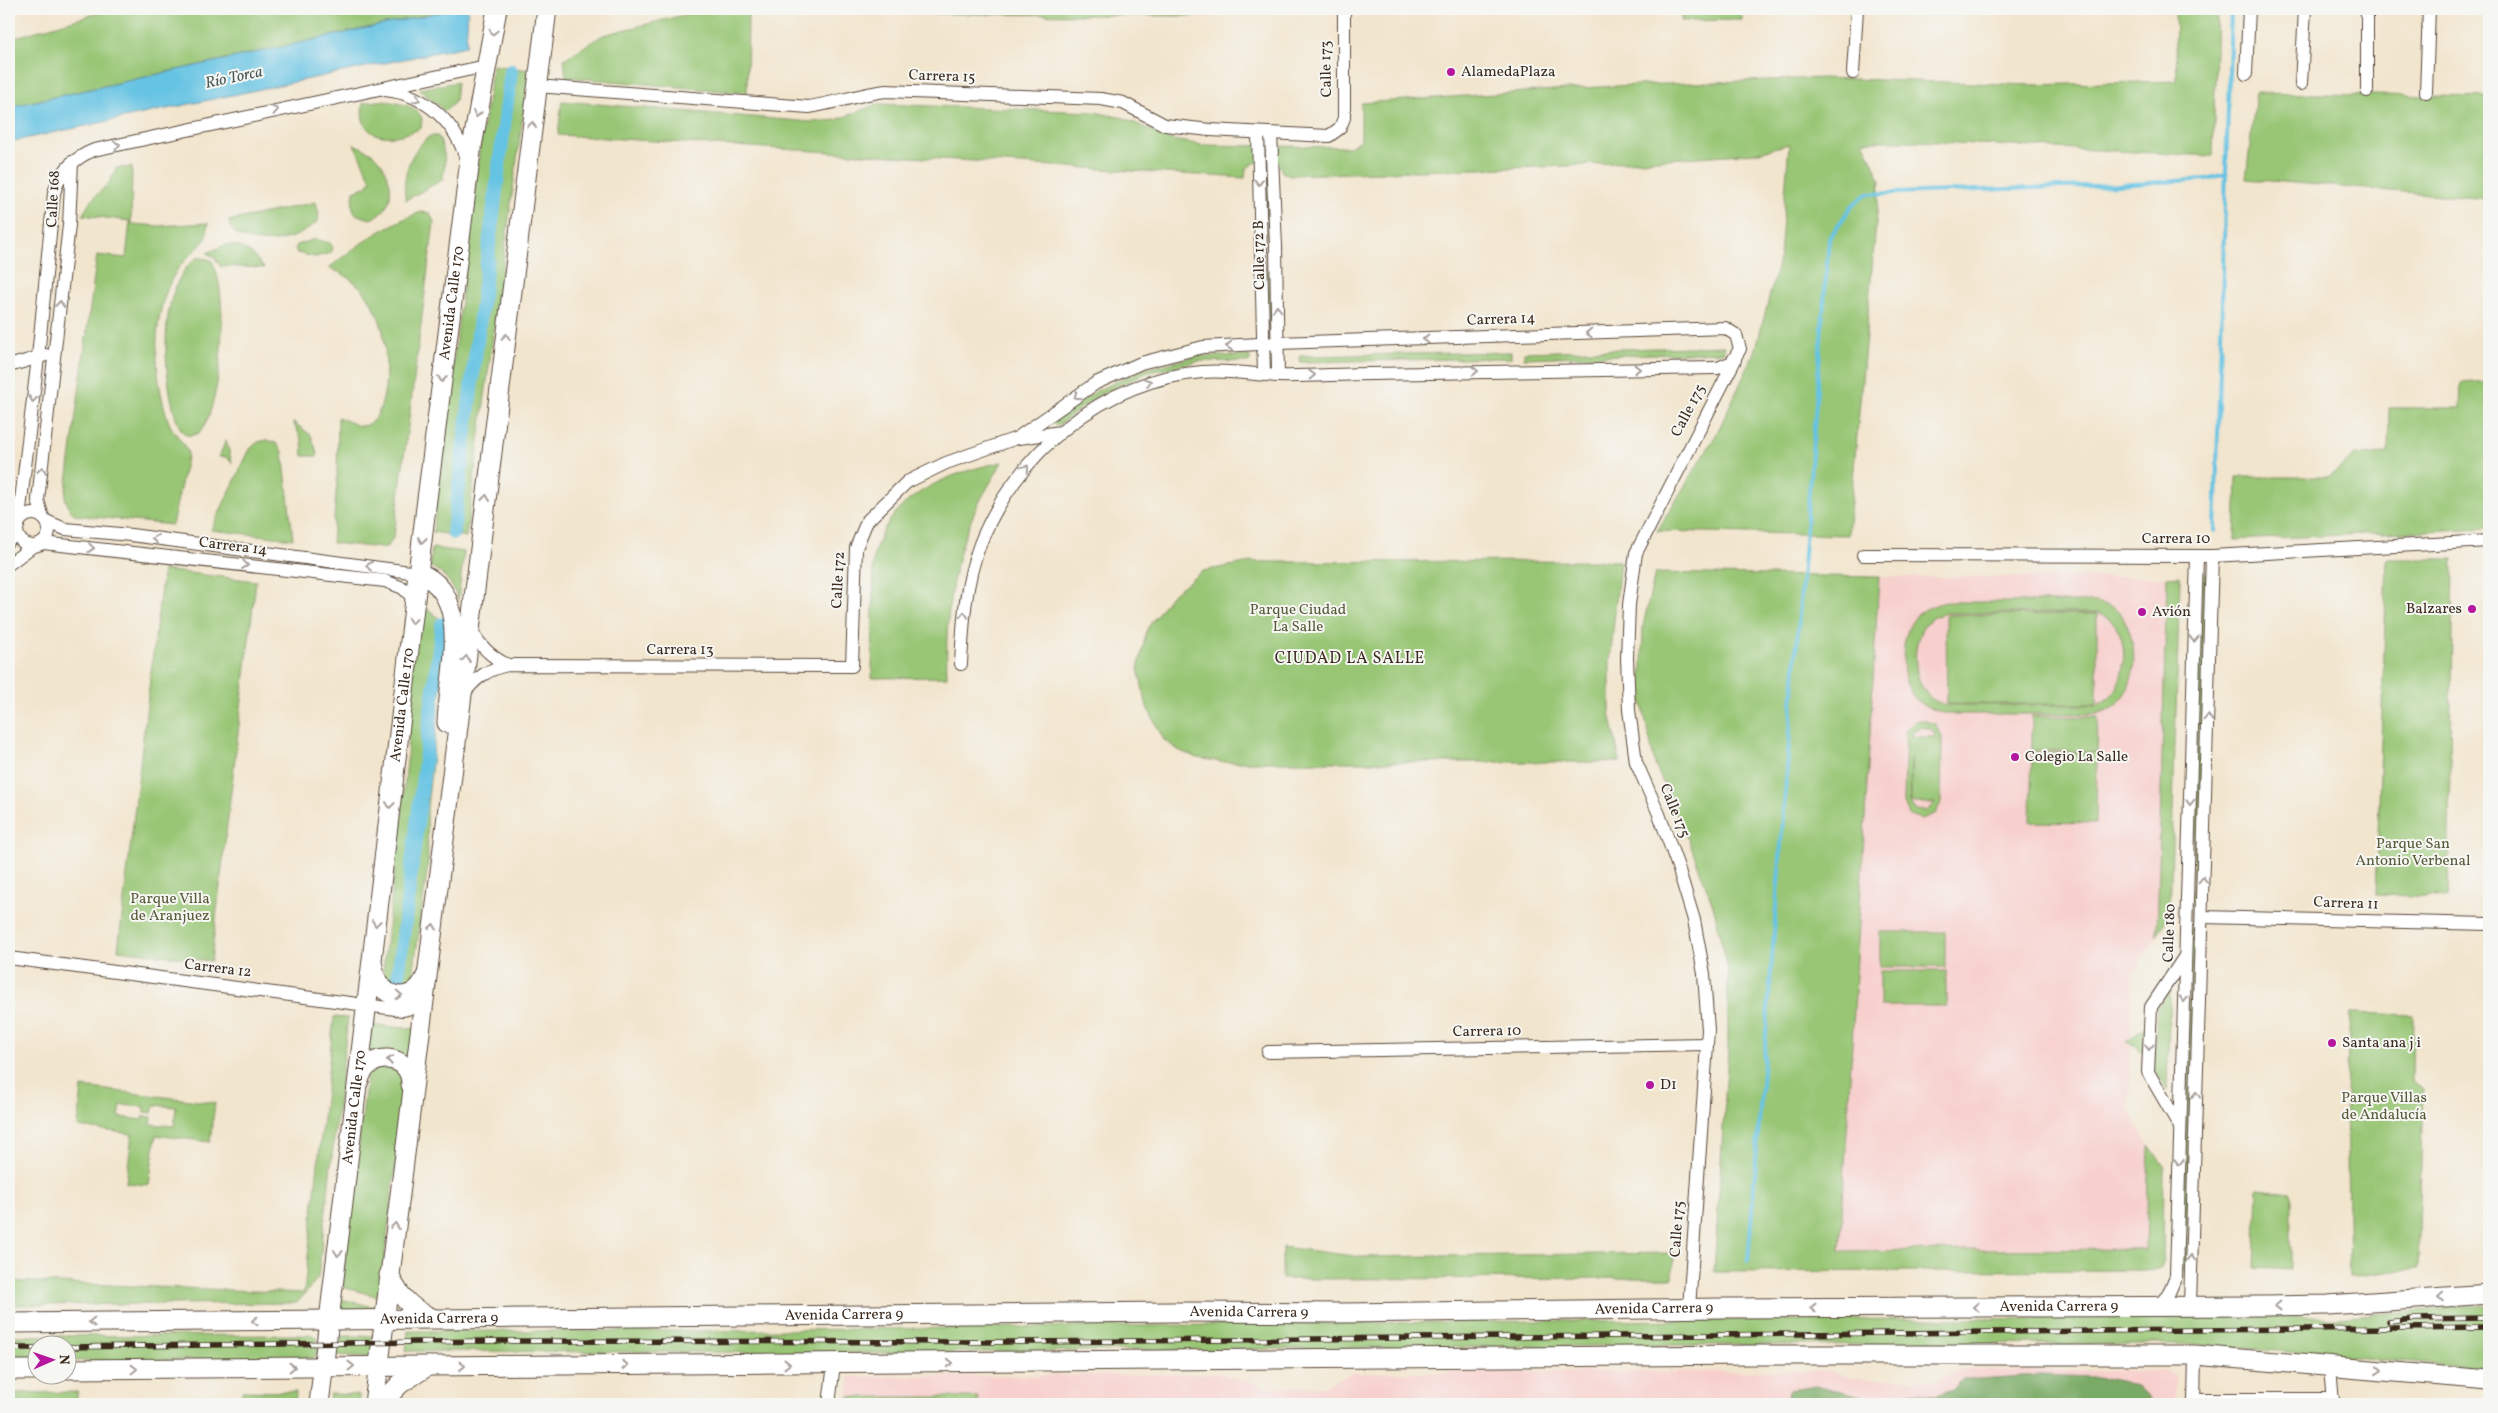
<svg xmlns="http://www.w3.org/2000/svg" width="2498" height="1413" font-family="Vollkorn,serif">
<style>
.built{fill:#f7d0cd}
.green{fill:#98c674;stroke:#6a7849;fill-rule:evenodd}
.forest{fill:#7aab66;stroke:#5a6a42}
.water{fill:#65c3e3;stroke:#507680}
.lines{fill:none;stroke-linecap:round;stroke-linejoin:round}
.stream{stroke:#65c3e3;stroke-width:4}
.canal{stroke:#65c3e3;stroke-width:14}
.street-casing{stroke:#564638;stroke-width:14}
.primary-casing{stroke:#564638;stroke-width:21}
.street{stroke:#fff;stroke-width:12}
.primary{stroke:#fff;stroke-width:19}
.rail-casing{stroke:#3b2a1e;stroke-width:5.5}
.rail{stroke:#f6f6f2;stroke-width:4;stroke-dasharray:11;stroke-linecap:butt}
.oneway{stroke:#a79f9a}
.poi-dot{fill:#b5179e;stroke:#f6f6f2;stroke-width:2}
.labels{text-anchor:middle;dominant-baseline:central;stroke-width:4;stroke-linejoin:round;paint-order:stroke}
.street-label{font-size:15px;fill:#3b2a1e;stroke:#f6f6f2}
.poi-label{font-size:15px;fill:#3b2a1e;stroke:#f6f6f2;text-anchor:start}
.park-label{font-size:15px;fill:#575938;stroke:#f6f6f2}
.water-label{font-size:16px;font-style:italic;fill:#485859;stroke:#f6f6f2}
.neighbourhood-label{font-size:16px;letter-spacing:1px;fill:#3b2a1e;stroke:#f6f6f2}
</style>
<rect width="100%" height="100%" fill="#f6f6f2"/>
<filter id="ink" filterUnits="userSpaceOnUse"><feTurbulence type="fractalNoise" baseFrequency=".02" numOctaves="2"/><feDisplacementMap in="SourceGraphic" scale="10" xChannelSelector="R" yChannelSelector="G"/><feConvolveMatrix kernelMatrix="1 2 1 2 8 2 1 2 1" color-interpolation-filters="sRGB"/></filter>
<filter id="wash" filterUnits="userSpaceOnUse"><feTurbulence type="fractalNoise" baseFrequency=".0096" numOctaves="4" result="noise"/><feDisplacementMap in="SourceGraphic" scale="20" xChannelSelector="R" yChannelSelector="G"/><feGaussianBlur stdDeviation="1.12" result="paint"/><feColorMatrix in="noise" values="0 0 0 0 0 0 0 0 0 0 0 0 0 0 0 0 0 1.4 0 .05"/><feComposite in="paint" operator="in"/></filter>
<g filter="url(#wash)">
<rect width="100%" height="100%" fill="#f2e5cd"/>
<g class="built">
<polygon points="1879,577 2167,577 2157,936 2132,975 2129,1109 2149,1146 2146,1250 1840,1251"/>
<polygon points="1960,1370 2164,1371 2175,1376 2175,1404 848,1404 850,1377 1221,1374 1269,1388 1323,1386 1352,1373 1830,1371 1854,1379 1937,1380"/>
<polygon points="817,1401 817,1404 494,1404"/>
</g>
<g class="green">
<polygon points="112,9 453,9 9,107 9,39"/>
<polygon points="708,9 775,9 775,11 748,11 747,93 566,77 564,59 603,35"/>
<polygon points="870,9 1240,9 1211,15 1188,16 870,13"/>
<polygon points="1681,9 1741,9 1742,20 1681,21"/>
<path d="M 2175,9 L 2217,9 L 2213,156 L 1917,141 L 1863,141 L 1880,179 L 1848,535 L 1657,531 L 1716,435 L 1755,352 L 1780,256 L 1789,144 L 1755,153 L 1569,166 L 1290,175 L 1282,172 C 1276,152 1258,159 1246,169 L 1245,178 L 558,135 L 562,101 L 811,122 L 836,120 L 878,104 L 1094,112 L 1124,118 L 1172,140 L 1203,145 L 1350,147 L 1361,140 L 1361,103 L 1614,86 L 1822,78 L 2033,85 L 2177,81 Z"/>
<polygon points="493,65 529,70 466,537 433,532 479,153"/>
<polygon points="457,82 455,102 445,111 419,89"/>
<polygon points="2256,93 2489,97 2489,199 2246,179"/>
<path d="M 377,101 C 391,101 417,104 422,119 L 421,128 C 395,141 356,143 363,103 Z"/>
<path d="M 430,136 L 438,136 C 445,150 447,165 442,180 L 406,200 C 401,177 410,150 430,136 Z"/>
<path d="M 354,144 C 362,148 371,151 377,158 C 394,176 398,210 370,219 L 355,214 L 352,205 L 354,191 L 367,186 L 371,180 Z"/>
<path d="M 132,167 L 131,224 L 159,226 L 208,223 L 206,239 C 197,250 185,258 177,270 C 150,312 153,374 168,420 C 172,433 184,441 188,453 L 172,525 L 76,515 L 70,510 L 65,498 L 97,255 L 126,258 L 130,221 L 83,215 C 90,194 111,189 116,168 Z"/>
<polygon points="1266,174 1270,174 1273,326 1269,326"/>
<path d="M 316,202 L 319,214 L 318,221 C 298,240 269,246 244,238 C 235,235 230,230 229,221 Z"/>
<path d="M 421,212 L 430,213 L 434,222 L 394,536 L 388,546 L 382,548 L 332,543 L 337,481 L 338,417 L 359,426 C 392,427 387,354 383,332 C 380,319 374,305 366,294 C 357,282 343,273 329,268 C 358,244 386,225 421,212 Z"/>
<polygon points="315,239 330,243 333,248 331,253 315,257 297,253 295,249 297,245"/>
<path d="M 225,245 C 244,244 253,254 264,268 L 220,266 L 215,258 L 207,253 Z"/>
<path d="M 198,257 L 211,260 C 230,287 223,409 199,433 C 194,435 189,437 185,434 C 177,427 174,412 172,402 C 163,363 159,283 198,257 Z"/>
<polygon points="1724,346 1724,352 1524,358 1524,352"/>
<polygon points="1511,352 1511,358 1300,362 1300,356"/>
<polygon points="1198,356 1250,356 1250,362 1199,361 1146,373 1099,395 1057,426 1053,422 1096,391 1145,369"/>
<polygon points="2489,381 2489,528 2235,540 2237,477 2329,477 2355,455 2388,454 2389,408 2460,408 2461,383"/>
<polygon points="293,422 311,435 318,456 303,456 302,440"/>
<polygon points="226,440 232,463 226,457 219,457"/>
<polygon points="267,440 276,443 283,452 293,539 211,530 250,449 258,442"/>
<path d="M 1002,462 C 994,478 983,493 976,509 C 951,563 945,619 947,677 L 872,678 C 872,650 873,621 873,593 C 874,581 872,567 874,555 C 888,495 949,473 1002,462 Z"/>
<path d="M 432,548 L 464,552 L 458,600 C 453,584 445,574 430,566 Z"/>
<polygon points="2387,559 2453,559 2448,897 2376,895"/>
<polygon points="1620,561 1610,662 1610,712 1620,762 1221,762 1198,758 1180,751 1164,740 1147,707 1138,669 1147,629 1171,595 1203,571 1251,562"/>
<polygon points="163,570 256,581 211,961 118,950"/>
<polygon points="1655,573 1879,577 1840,1251 2146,1249 2149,1146 2164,1166 2163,1261 2160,1268 2154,1270 1714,1272 1728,1050 1728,970 1713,905 1690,844 1655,765 1641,698 1643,626"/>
<polygon points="2202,573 2207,573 2186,1271 2181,1271"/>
<polygon points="2180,576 2170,913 2157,936 2167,577"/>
<path d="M 1946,602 L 2097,602 C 2103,604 2111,606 2115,609 C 2140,630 2141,690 2112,708 C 2108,710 2102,712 2097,714 L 1946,714 C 1934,710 1924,707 1915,698 C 1899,683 1900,638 1913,620 C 1921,609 1934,605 1946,602 ZM 1947,613 L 2097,613 C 2100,615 2105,616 2108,618 C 2130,633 2127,679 2110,697 C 2107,700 2101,703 2097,705 L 1946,705 C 1942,703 1936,702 1932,699 C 1911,683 1909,634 1932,618 C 1936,616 1942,614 1947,613 Z"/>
<path d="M 419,606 C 437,611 446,624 446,643 L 427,807 L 428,864 L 413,975 L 407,985 L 396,990 L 384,977 L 383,970 L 407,762 L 410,678 Z"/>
<polygon points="2097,614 2097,704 1947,704 1946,615"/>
<polygon points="2032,716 2098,717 2097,752 2032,750"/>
<path d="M 1922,720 L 1935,724 L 1942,737 L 1941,803 L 1935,814 L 1922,819 L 1909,815 L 1904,803 L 1906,730 L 1915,721 ZM 1922,727 L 1931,729 L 1936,737 L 1911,737 L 1914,730 ZM 1911,756 L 1911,803 L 1935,803 L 1927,811 L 1915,810 L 1910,803 Z"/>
<polygon points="2032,752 2097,753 2096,823 2030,822"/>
<rect x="1880" y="932" width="65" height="35"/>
<rect x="1880" y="971" width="66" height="35"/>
<polygon points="2170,989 2167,1090 2154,1070 2157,1008"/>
<polygon points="2350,1013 2413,1015 2412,1080 2423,1089 2418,1268 2349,1277 2346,1092"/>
<polygon points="334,1017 348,1018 318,1278 297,1303 9,1305 9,1281 304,1293"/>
<polygon points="371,1025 415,1029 411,1059 390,1050 367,1054"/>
<polygon points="2144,1028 2144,1054 2136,1046 2126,1042"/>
<polygon points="377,1066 402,1071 403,1101 380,1297 342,1287 367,1075"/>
<path d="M 82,1087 L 215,1103 L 210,1142 L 156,1135 L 149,1185 L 126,1183 L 132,1134 L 78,1127 ZM 121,1105 L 144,1107 L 144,1112 L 152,1113 L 154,1105 L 176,1107 L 174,1126 L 151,1124 L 152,1117 L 144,1116 L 143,1120 L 119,1117 Z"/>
<polygon points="2258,1189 2291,1193 2291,1270 2255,1268"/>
<polygon points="1282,1247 1362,1257 1674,1253 1673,1278 1282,1279"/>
<polygon points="340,1299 379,1308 378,1311 339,1311"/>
<polygon points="2489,1305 2489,1368 2193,1344 1689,1345 872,1353 406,1351 408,1331 696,1331 1545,1321 2336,1317"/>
<polygon points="313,1335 318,1338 317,1355 314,1358 68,1361 68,1346 38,1346 37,1362 9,1362 9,1336"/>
<polygon points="339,1336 374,1336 371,1355 366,1357 337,1355"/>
<polygon points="242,1391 296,1392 295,1404 242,1404"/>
<polygon points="78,1392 74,1404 9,1404 9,1393"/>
<polygon points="330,1394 359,1395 359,1404 329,1404"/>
<rect x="848" y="1397" width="130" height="7"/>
<polygon points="1398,1399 1398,1404 1226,1404 1226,1400"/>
</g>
<polygon class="forest" points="2039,1375 2092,1377 2137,1385 2148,1396 2152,1404 1784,1404 1790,1390 1816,1386 1873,1400 1911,1392 1936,1394 1952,1389 1963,1380"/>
<polygon class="water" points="453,9 468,9 466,46 9,142 9,107"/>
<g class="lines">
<g class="stream">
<polyline points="2215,531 2231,9"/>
<polyline points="1748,1261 1829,238 1852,206 1866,194 2118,185 2206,179 2226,174"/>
</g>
<g class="canal">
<polyline points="453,533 511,71"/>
<polyline points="397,985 442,624"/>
</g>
</g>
</g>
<g filter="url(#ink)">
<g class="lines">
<g class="street-casing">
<g id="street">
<polyline points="2367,9 2367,91"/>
<polyline points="1853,73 1857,9"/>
<polyline points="2246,74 2249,9"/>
<polyline points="2301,84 2305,9"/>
<path d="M 537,86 L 809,107 C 835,103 860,94 886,91 L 1101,99 L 1123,103 L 1165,125 L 1210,130 L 1329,136 L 1340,128 L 1344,118 L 1344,9"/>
<path d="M 385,90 C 426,94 457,123 467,163"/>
<polyline points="2426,92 2429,9"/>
<polyline points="1258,133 1264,374"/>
<polyline points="1271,134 1276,246 1278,376"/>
<polyline points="9,366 46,355"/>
<polyline points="1019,438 1061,432"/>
<circle cx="33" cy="530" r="16"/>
<polyline points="43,518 38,500 69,225 72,162"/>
<polyline points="46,521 65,529 131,535 418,573"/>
<path d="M 9,541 L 18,526 L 38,357 L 54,193 C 60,171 74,158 94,150 L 486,66"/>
<polyline points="43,543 385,581 403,588 414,599"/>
<polyline points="1863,555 2212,556 2489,541"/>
<polyline points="9,564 33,546"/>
<path d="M 470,628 C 479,645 490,657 508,665"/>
<path d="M 463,695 C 475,678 488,669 508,665 L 852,666 L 856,548 L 867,521 L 907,482 L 946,463 L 1017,438 L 1096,383 L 1141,363 L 1203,347 L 1278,343 L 1725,328 L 1736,335 L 1740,349 L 1732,362 L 1718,368 C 1602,369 1486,371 1371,374 C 1339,374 1308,377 1277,376 C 1252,374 1227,370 1202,372 C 1103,380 1016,453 980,544 C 965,583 963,623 961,664"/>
<polyline points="2202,917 2489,924"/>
<polyline points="9,958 403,1010 423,1005"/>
<polyline points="1268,1052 1707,1044"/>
<polyline points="2180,1127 2148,1072 2151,1007 2185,956"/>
<polyline points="2158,1306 2168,1295 2176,1276 2197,556"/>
<polyline points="2190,1306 2212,556"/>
<polyline points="1689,1309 1708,1030 1704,974 1694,920 1678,867 1659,814 1636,762 1629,710 1627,658 1629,605 1636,553 1735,360"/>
<polyline points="2330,1366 2333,1404"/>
<polyline points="2194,1399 2333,1399"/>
<polyline points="829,1404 834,1364"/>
<polyline points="2194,1404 2195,1355"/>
</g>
</g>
<g class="primary-casing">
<g id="primary">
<path d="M 418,573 C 475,593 448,678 447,723"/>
<path d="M 373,966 C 376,999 413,1008 426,976"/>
<path d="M 359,1081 C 366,1050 412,1052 411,1085"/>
<path d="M 389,1275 C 399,1296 411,1309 432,1318"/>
<path id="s1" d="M 9,1323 L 1174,1312 L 1344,1313 L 1722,1308 L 2266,1306 L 2328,1305 L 2489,1294"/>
<polyline points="68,1369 1751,1355 2195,1355 2489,1380"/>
<polyline points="9,1370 38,1370"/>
<path id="s2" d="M 319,1404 L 426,507 L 471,152 L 497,9"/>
<polyline points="374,1404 547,9"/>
<polyline points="381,1404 400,1384 428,1366"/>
</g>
</g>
<use href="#street" class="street"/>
<use href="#primary" class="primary"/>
<g class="rail-casing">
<g id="rail">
<polyline points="2389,1322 2412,1319 2489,1318"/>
<polyline points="68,1347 487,1341 1028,1342 2489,1327"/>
<polyline points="9,1348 38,1348"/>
</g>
</g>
<use href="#rail" class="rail"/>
</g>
<defs><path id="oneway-chevron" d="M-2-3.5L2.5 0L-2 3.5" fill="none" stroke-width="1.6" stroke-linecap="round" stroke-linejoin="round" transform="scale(1.25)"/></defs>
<g class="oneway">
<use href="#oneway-chevron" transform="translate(493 32) rotate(102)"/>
<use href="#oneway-chevron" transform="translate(417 99) rotate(26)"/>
<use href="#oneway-chevron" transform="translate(275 110) rotate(-12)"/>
<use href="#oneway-chevron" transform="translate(477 114) rotate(99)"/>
<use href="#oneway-chevron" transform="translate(532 125) rotate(-82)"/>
<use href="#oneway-chevron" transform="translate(117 145) rotate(-12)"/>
<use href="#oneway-chevron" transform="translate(1259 182) rotate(88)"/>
<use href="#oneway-chevron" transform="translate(60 304) rotate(-84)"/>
<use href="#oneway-chevron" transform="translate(1277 309) rotate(-91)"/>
<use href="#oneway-chevron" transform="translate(1589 333) rotate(178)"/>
<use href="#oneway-chevron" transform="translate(506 337) rotate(-83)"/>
<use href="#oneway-chevron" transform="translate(1426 339) rotate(178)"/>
<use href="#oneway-chevron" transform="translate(1229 346) rotate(177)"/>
<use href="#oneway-chevron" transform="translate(1637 369)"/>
<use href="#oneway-chevron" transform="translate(1475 371) rotate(-1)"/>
<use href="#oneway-chevron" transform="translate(1312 375) rotate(-1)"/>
<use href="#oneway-chevron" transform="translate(442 379) rotate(97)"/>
<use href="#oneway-chevron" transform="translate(1148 382) rotate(-19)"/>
<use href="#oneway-chevron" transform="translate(1077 396) rotate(145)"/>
<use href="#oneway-chevron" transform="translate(33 399) rotate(97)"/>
<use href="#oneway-chevron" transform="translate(1026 468) rotate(-50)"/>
<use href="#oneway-chevron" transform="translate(42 470) rotate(-83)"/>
<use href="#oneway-chevron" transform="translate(486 498) rotate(-83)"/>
<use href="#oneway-chevron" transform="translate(155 539) rotate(-173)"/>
<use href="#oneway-chevron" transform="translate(422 540) rotate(97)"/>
<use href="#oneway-chevron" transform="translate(91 548) rotate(6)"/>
<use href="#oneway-chevron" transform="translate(245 565) rotate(7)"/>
<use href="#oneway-chevron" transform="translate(369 566) rotate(-173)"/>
<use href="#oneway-chevron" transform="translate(964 615) rotate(-87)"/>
<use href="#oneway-chevron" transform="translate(412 621) rotate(97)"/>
<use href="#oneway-chevron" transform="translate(2194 639) rotate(92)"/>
<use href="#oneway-chevron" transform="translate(466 659) rotate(-83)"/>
<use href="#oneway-chevron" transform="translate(2208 718) rotate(-88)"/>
<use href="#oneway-chevron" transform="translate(2190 802) rotate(92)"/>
<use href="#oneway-chevron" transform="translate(390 805) rotate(97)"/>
<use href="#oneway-chevron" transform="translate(2203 880) rotate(-88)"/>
<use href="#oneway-chevron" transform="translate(376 923) rotate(97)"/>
<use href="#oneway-chevron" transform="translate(433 927) rotate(-83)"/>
<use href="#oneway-chevron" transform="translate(399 995) rotate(4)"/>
<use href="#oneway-chevron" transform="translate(2184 999) rotate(92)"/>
<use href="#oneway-chevron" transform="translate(2149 1047) rotate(92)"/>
<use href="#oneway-chevron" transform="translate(390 1060) rotate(-171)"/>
<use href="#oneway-chevron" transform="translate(2196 1095) rotate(-88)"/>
<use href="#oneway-chevron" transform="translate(2179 1162) rotate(92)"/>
<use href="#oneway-chevron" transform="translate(395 1226) rotate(-83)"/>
<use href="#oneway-chevron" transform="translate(338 1253) rotate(97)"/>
<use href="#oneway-chevron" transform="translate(2191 1258) rotate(-88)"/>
<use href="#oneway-chevron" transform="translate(2441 1297) rotate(176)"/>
<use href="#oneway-chevron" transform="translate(2278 1306) rotate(179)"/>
<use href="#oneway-chevron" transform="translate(1976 1307) rotate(180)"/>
<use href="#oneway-chevron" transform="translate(1813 1308) rotate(180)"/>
<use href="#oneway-chevron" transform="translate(255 1321) rotate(179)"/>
<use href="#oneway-chevron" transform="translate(92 1322) rotate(179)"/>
<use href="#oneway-chevron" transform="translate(950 1363)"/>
<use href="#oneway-chevron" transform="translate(787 1364)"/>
<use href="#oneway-chevron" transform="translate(625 1365)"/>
<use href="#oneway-chevron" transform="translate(351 1366) rotate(-1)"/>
<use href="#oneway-chevron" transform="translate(462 1366)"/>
<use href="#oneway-chevron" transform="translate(292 1367) rotate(-1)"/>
<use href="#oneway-chevron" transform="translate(134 1369) rotate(-1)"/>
<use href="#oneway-chevron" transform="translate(2379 1370) rotate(5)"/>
</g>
</g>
<g class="poi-dot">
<circle cx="1451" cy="72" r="5"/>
<circle cx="2472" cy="609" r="5"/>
<circle cx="2142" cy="612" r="5"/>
<circle cx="2015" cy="757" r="5"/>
<circle cx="2332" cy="1043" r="5"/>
<circle cx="1650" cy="1085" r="5"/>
</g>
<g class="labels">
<g class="street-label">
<text transform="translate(1327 69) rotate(-91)">Calle 173</text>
<text transform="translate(942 77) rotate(2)">Carrera 15</text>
<text transform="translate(54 199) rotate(-87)">Calle 168</text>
<text transform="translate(1260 255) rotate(-91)">Calle 172 B</text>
<text stroke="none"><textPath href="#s2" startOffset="1109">Avenida Calle 170</textPath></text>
<text transform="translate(1501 320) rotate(-2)">Carrera 14</text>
<text transform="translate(1689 411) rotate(-62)">Calle 175</text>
<text x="2176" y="539">Carrera 10</text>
<text transform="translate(233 547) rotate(7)">Carrera 14</text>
<text transform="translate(839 580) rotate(-87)">Calle 172</text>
<text x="680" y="650">Carrera 13</text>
<text stroke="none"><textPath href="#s2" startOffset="704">Avenida Calle 170</textPath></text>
<text transform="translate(1674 811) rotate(68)">Calle 175</text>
<text transform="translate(2346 904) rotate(2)">Carrera 11</text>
<text transform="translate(2170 933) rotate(-88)">Calle 180</text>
<text transform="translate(218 969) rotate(7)">Carrera 12</text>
<text transform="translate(1487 1032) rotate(-1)">Carrera 10</text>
<text stroke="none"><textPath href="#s2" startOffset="299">Avenida Calle 170</textPath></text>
<text transform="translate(1678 1229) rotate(-86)">Calle 175</text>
<text stroke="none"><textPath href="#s1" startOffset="2050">Avenida Carrera 9</textPath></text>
<text stroke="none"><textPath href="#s1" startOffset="1645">Avenida Carrera 9</textPath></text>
<text stroke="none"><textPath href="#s1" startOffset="1240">Avenida Carrera 9</textPath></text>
<text stroke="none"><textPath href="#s1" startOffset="835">Avenida Carrera 9</textPath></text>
<text stroke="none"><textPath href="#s1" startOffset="430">Avenida Carrera 9</textPath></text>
</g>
<g class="poi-label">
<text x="1461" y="72">AlamedaPlaza</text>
<text x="2462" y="609" text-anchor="end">Balzares</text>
<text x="2152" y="612">Avión</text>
<text x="2025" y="757">Colegio La Salle</text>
<text x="2342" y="1043">Santa ana j i</text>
<text x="1660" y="1085">D1</text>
</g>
<g class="park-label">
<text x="1298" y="610">Parque Ciudad<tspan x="1298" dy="17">La Salle</tspan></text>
<text x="2413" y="844">Parque San<tspan x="2413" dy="17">Antonio Verbenal</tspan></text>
<text x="170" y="899">Parque Villa<tspan x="170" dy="17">de Aranjuez</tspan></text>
<text x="2384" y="1098">Parque Villas<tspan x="2384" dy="17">de Andalucía</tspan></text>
</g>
<g class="water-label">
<text transform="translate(234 78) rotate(-12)">Río Torca</text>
</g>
<g class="neighbourhood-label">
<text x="1350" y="659">CIUDAD LA SALLE</text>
</g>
</g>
<rect width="2498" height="1413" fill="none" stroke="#f6f6f2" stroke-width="30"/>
<g transform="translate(52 1360) rotate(88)"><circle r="24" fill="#f6f6f2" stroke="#aba49d"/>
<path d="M0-4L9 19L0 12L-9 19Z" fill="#b5179e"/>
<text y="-8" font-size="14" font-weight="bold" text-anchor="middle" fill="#3b2a1e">N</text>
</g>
</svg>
